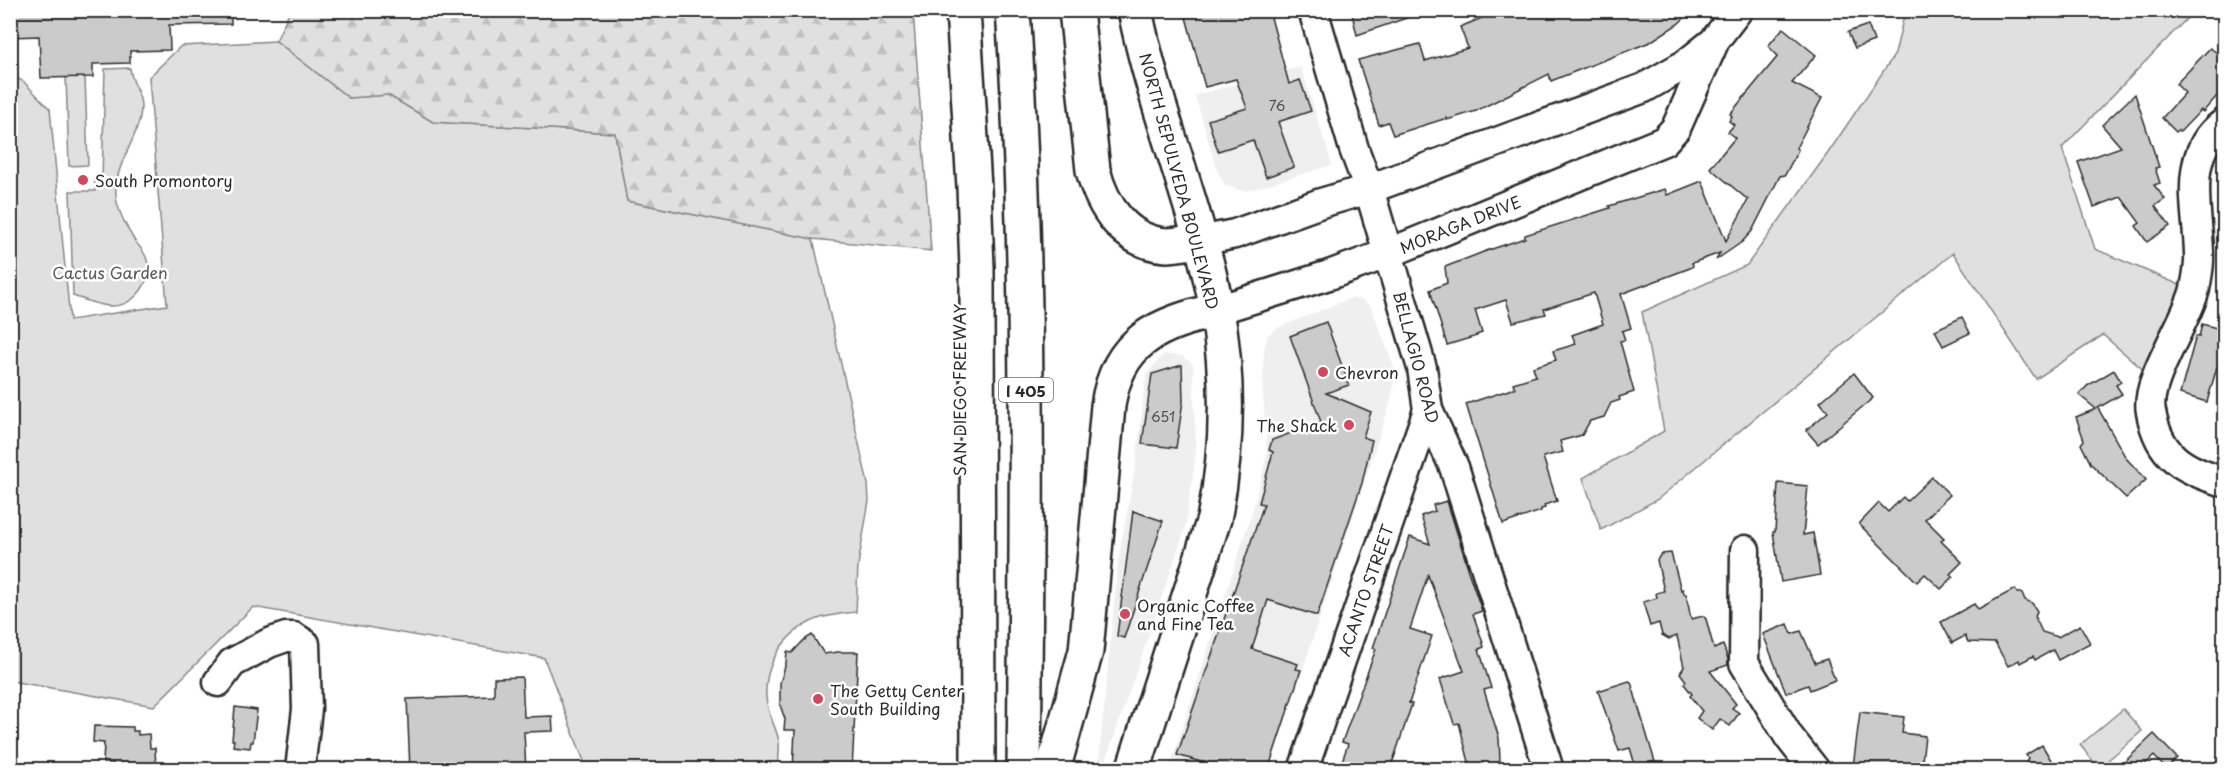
<svg xmlns="http://www.w3.org/2000/svg" width="2235" height="780" font-family="'Playpen Sans',sans-serif">
<style>
.built{fill:#efefef}
.green{fill:#e0e0e0;stroke:#868686;stroke-width:1.5}
.forest{fill:url(#forest-firs);stroke:#868686;stroke-width:1.5}
.building{fill:#cbcbcb;stroke:#2b2b2b;stroke-width:1.5}
.lines{fill:none;stroke-linecap:round;stroke-linejoin:round}
.minor-casing{stroke:#2b2b2b;stroke-width:33}
.major-casing{stroke:#2b2b2b;stroke-width:38}
.highway-casing{stroke:#2b2b2b;stroke-width:38}
.minor{stroke:#fff;stroke-width:28}
.major{stroke:#fff;stroke-width:33}
.highway{stroke:#fff;stroke-width:33}
.poi-dot{fill:#d1495b;stroke:#fff;stroke-width:2}
.labels{text-anchor:middle;dominant-baseline:central;stroke-width:5;stroke-linejoin:round;paint-order:stroke}
.number-label{font-size:14px;fill:#535353}
.shield{fill:#fff;stroke:#6b6b6b;stroke-width:1.5}
.shield-label{font-size:15px;font-weight:bold;fill:#2b2b2b}
.poi-label{font-size:16px;fill:#2b2b2b;stroke:#fff;text-anchor:start}
.street-label{font-size:16px;fill:#2b2b2b;stroke:#fff}
.park-label{font-size:16px;fill:#585858;stroke:#fff}
</style>
<defs>
<pattern id="forest-firs" width="22" height="20" patternUnits="userSpaceOnUse" patternTransform="scale(1.5)"><rect width="22" height="20" fill="#e0e0e0"/><path d="M5 1l3.5 6h-7zM16 11l3.5 6h-7z" fill="#c0c0c0"/></pattern>
</defs>
<rect width="100%" height="100%" fill="#fff"/>
<filter id="ink" filterUnits="userSpaceOnUse"><feTurbulence type="fractalNoise" baseFrequency=".0167" numOctaves="2"/><feDisplacementMap in="SourceGraphic" scale="12" xChannelSelector="R" yChannelSelector="G"/><feConvolveMatrix kernelMatrix="1 2 1 2 8 2 1 2 1" color-interpolation-filters="sRGB"/></filter>
<g filter="url(#ink)">
<g class="built">
<polygon points="1301,67 1332,165 1247,191 1235,189 1224,184 1217,170 1195,95"/>
<polygon points="1351,298 1363,300 1371,307 1396,372 1391,400 1270,769 1169,770 1253,509 1267,455 1263,390 1264,349 1268,335 1275,329"/>
<polygon points="1164,354 1182,356 1193,364 1196,453 1185,529 1103,769 1098,770 1118,561 1136,464 1146,375"/>
</g>
<g class="green">
<polygon points="1905,11 2194,11 2062,148 2095,249 2194,291 2155,380 2103,335 2036,379 1953,253 1658,499 1601,530 1583,478 1664,431 1642,312 1747,265 1828,153 1895,54"/>
<path d="M 276,41 L 349,98 L 388,95 L 433,122 L 615,133 L 627,201 L 813,239 L 868,484 L 869,501 L 858,565 L 856,612 C 845,613 834,615 824,617 C 788,627 764,661 766,697 C 767,712 774,723 778,737 C 781,746 778,760 778,769 L 587,769 L 544,658 L 253,607 L 154,706 L 11,681 L 10,74 L 24,82 L 50,109 L 70,320 L 167,305 L 149,77 L 181,46 Z"/>
<path d="M 130,68 C 131,82 142,94 141,108 C 140,138 113,165 116,196 C 117,209 126,226 133,238 C 136,244 141,247 144,253 C 152,267 148,284 137,295 C 118,315 95,303 73,296 L 70,191 L 95,191 L 95,180 L 102,179 L 105,69 Z"/>
<polygon points="66,77 85,77 88,165 69,166"/>
<polygon points="2123,709 2142,731 2099,768 2080,745"/>
</g>
<polygon class="forest" points="290,10 913,11 931,251 813,239 627,201 615,133 433,122 388,95 349,98 276,41"/>
<g class="building">
<polygon points="10,10 231,10 231,24 169,25 170,50 130,51 130,63 93,64 93,77 41,78 39,36 10,37"/>
<polygon points="1184,10 1269,10 1289,84 1300,80 1311,111 1278,122 1294,167 1266,177 1253,140 1218,151 1208,120 1247,108 1236,79 1205,87"/>
<polygon points="1351,10 1421,10 1421,13 1357,35"/>
<polygon points="1501,10 1693,10 1678,24 1650,42 1551,81 1549,74 1476,111 1447,120 1447,118 1393,135 1388,122 1379,125 1358,60 1420,44 1425,61 1468,48 1460,27"/>
<polygon points="1868,25 1874,41 1855,48 1848,32"/>
<polygon points="1783,28 1816,55 1792,83 1822,98 1796,148 1798,150 1785,175 1780,176 1752,231 1742,242 1716,260 1720,253 1692,263 1693,266 1690,268 1621,294 1631,328 1622,331 1625,340 1620,341 1634,392 1619,397 1620,400 1611,403 1604,417 1590,421 1582,435 1560,441 1563,452 1543,457 1557,501 1544,505 1545,508 1541,509 1541,511 1503,524 1466,404 1515,388 1513,383 1536,376 1533,367 1556,360 1553,351 1576,344 1572,335 1603,324 1594,293 1544,309 1546,314 1513,322 1506,300 1475,310 1482,333 1476,335 1477,336 1447,345 1430,290 1447,283 1445,267 1486,251 1525,238 1525,235 1610,208 1609,206 1665,189 1667,195 1702,181 1726,241 1748,200 1710,168 1735,138 1728,132 1734,125 1729,121 1732,116 1730,114 1778,56 1768,46"/>
<polygon points="2210,48 2224,58 2224,88 2203,112 2201,110 2180,132 2178,130 2176,132 2162,118 2185,93 2176,84"/>
<polygon points="2135,94 2159,167 2155,168 2160,183 2154,185 2165,199 2155,206 2170,226 2147,242 2136,226 2140,223 2121,197 2094,207 2078,162 2121,147 2102,125"/>
<polygon points="1962,317 1970,333 1943,346 1935,330"/>
<polygon points="1326,322 1349,385 1326,393 1371,412 1363,437 1372,440 1362,483 1317,616 1268,600 1252,649 1298,664 1296,669 1301,670 1268,770 1208,770 1204,763 1177,755 1264,504 1259,503 1273,452 1269,450 1272,440 1321,422 1290,336"/>
<polygon points="2202,324 2224,330 2224,369 2217,367 2207,402 2180,394 2196,336 2199,337"/>
<polygon points="1182,365 1183,401 1176,448 1142,444 1152,374"/>
<polygon points="2114,370 2121,382 2116,385 2122,394 2098,408 2126,458 2146,480 2126,498 2091,464 2081,444 2084,440 2076,417 2096,409 2079,395 2087,386"/>
<polygon points="1854,373 1873,398 1818,444 1806,430 1828,412 1820,402"/>
<polygon points="1932,477 1950,495 1925,519 1944,538 1941,541 1962,562 1950,574 1953,577 1941,589 1925,574 1917,582 1859,524 1879,503 1888,512 1903,497 1907,501"/>
<polygon points="1778,483 1808,486 1803,535 1813,533 1820,575 1781,582 1773,532 1775,532"/>
<polygon points="1447,501 1468,568 1467,568 1482,611 1473,614 1482,640 1484,647 1479,649 1491,688 1484,690 1499,738 1500,761 1497,764 1497,770 1471,770 1459,723 1454,724 1440,679 1464,671 1428,575 1410,629 1432,636 1409,703 1412,704 1390,770 1339,770 1348,744 1342,742 1376,649 1373,648 1410,537 1430,544 1421,516 1435,511 1433,505"/>
<polygon points="1133,511 1163,521 1124,638 1117,636"/>
<polygon points="1671,553 1681,590 1683,589 1684,594 1686,594 1691,619 1703,616 1706,619 1714,649 1723,645 1728,659 1728,665 1710,671 1736,704 1732,708 1739,713 1730,726 1720,719 1712,730 1697,718 1702,711 1690,696 1692,694 1684,684 1686,681 1680,673 1684,667 1677,636 1669,639 1662,635 1659,623 1650,626 1643,602 1657,598 1656,593 1664,591 1657,560 1661,554"/>
<polygon points="2015,589 2017,593 2022,593 2025,600 2032,603 2037,611 2035,617 2042,632 2058,637 2080,625 2090,643 2058,660 2053,650 2035,660 2033,656 2020,663 2019,660 2008,666 1995,643 1968,642 1965,636 1952,643 1941,622 1974,604 1978,609"/>
<polygon points="1788,624 1792,634 1801,631 1815,663 1827,659 1835,680 1810,690 1808,685 1786,693 1763,634"/>
<polygon points="812,635 824,654 838,652 858,652 852,770 793,770 795,730 784,730 785,719 780,705 780,683 786,663 787,652 792,653 804,640"/>
<polygon points="522,677 524,717 552,716 553,731 524,732 526,770 410,770 407,699 494,696 494,678"/>
<polygon points="1629,681 1631,682 1655,762 1636,768 1630,748 1619,751 1598,691"/>
<polygon points="235,707 257,710 253,742 251,742 250,748 233,746 234,740 232,740"/>
<polygon points="1860,712 1904,717 1902,733 1925,736 1921,770 1871,770 1853,767"/>
<polygon points="94,726 133,727 133,731 138,731 138,735 149,734 150,748 155,748 156,770 113,770 113,763 103,763 104,743 93,742"/>
<polygon points="2154,734 2177,758 2166,769 2154,756 2139,770 2116,770"/>
<polygon points="2042,745 2057,770 2023,770 2028,758 2026,755"/>
</g>
<g class="lines">
<g class="minor-casing">
<g id="minor">
<polyline points="1313,10 1354,149 1369,189 1422,368 1428,410 1454,467 1549,770"/>
<path d="M 2224,123 C 2181,154 2198,209 2199,253 C 2200,265 2197,278 2195,289 C 2187,322 2144,382 2151,412 C 2159,457 2184,470 2224,482"/>
<polyline points="1200,241 1235,234 1321,203 1369,189 1644,88 1686,64 1711,44"/>
<polyline points="1217,310 1329,275 1389,253 1664,141 1676,128 1715,40 1738,10"/>
<polyline points="1745,550 1744,663 1789,737 1815,770"/>
<polyline points="218,682 232,663 269,643 286,637 294,637 305,644 307,709 300,770"/>
<polyline points="1303,770 1428,410"/>
</g>
</g>
<g class="major-casing">
<path id="major" d="M 1133,770 L 1214,519 C 1228,450 1229,379 1217,310 C 1198,208 1155,112 1135,10"/>
</g>
<g class="highway-casing">
<g id="highway">
<polyline points="963,10 974,187 977,268 978,770"/>
<path d="M 1013,10 C 1030,263 1027,516 1024,770"/>
<path d="M 1076,10 L 1093,170 C 1102,206 1125,243 1167,245 C 1178,245 1189,242 1200,241"/>
<path d="M 1053,770 L 1086,651 L 1108,406 C 1117,340 1159,324 1217,310"/>
</g>
</g>
<use href="#minor" class="minor"/>
<use href="#major" class="major"/>
<use href="#highway" class="highway"/>
</g>
</g>
<g class="poi-dot">
<circle cx="83" cy="180" r="6"/>
<circle cx="1323" cy="372" r="6"/>
<circle cx="1349" cy="425" r="6"/>
<circle cx="1125" cy="614" r="6"/>
<circle cx="818" cy="699" r="6"/>
</g>
<g class="labels">
<g class="number-label">
<text x="1277" y="105">76</text>
<text x="1163" y="416">651</text>
</g>
<rect class="shield" x="999" y="378" width="54" height="24" rx="4.5"/>
<g class="shield-label">
<text x="1026" y="390">I 405</text>
</g>
<g class="poi-label">
<text x="95" y="180">South Promontory</text>
<text x="1335" y="372">Chevron</text>
<text x="1337" y="425" text-anchor="end">The Shack</text>
<text x="1137" y="605">Organic Coffee<tspan x="1137" dy="18">and Fine Tea</tspan></text>
<text x="830" y="690">The Getty Center<tspan x="830" dy="18">South Building</tspan></text>
</g>
<g class="street-label">
<text transform="translate(1180 181) rotate(75)">NORTH SEPULVEDA BOULEVARD</text>
<text transform="translate(1460 224) rotate(-22)">MORAGA DRIVE</text>
<text transform="translate(1417 357) rotate(75)">BELLAGIO ROAD</text>
<text transform="translate(959 390) rotate(-90)">SAN DIEGO FREEWAY</text>
<text transform="translate(1365 590) rotate(-71)">ACANTO STREET</text>
</g>
<g class="park-label">
<text x="110" y="272">Cactus Garden</text>
</g>
</g>
<rect width="2235" height="780" fill="none" stroke="#fff" stroke-width="36"/>
<rect x="18" y="18" width="2199" height="744" fill="none" stroke="#2b2b2b" stroke-width="2" filter="url(#ink)"/>
</svg>
